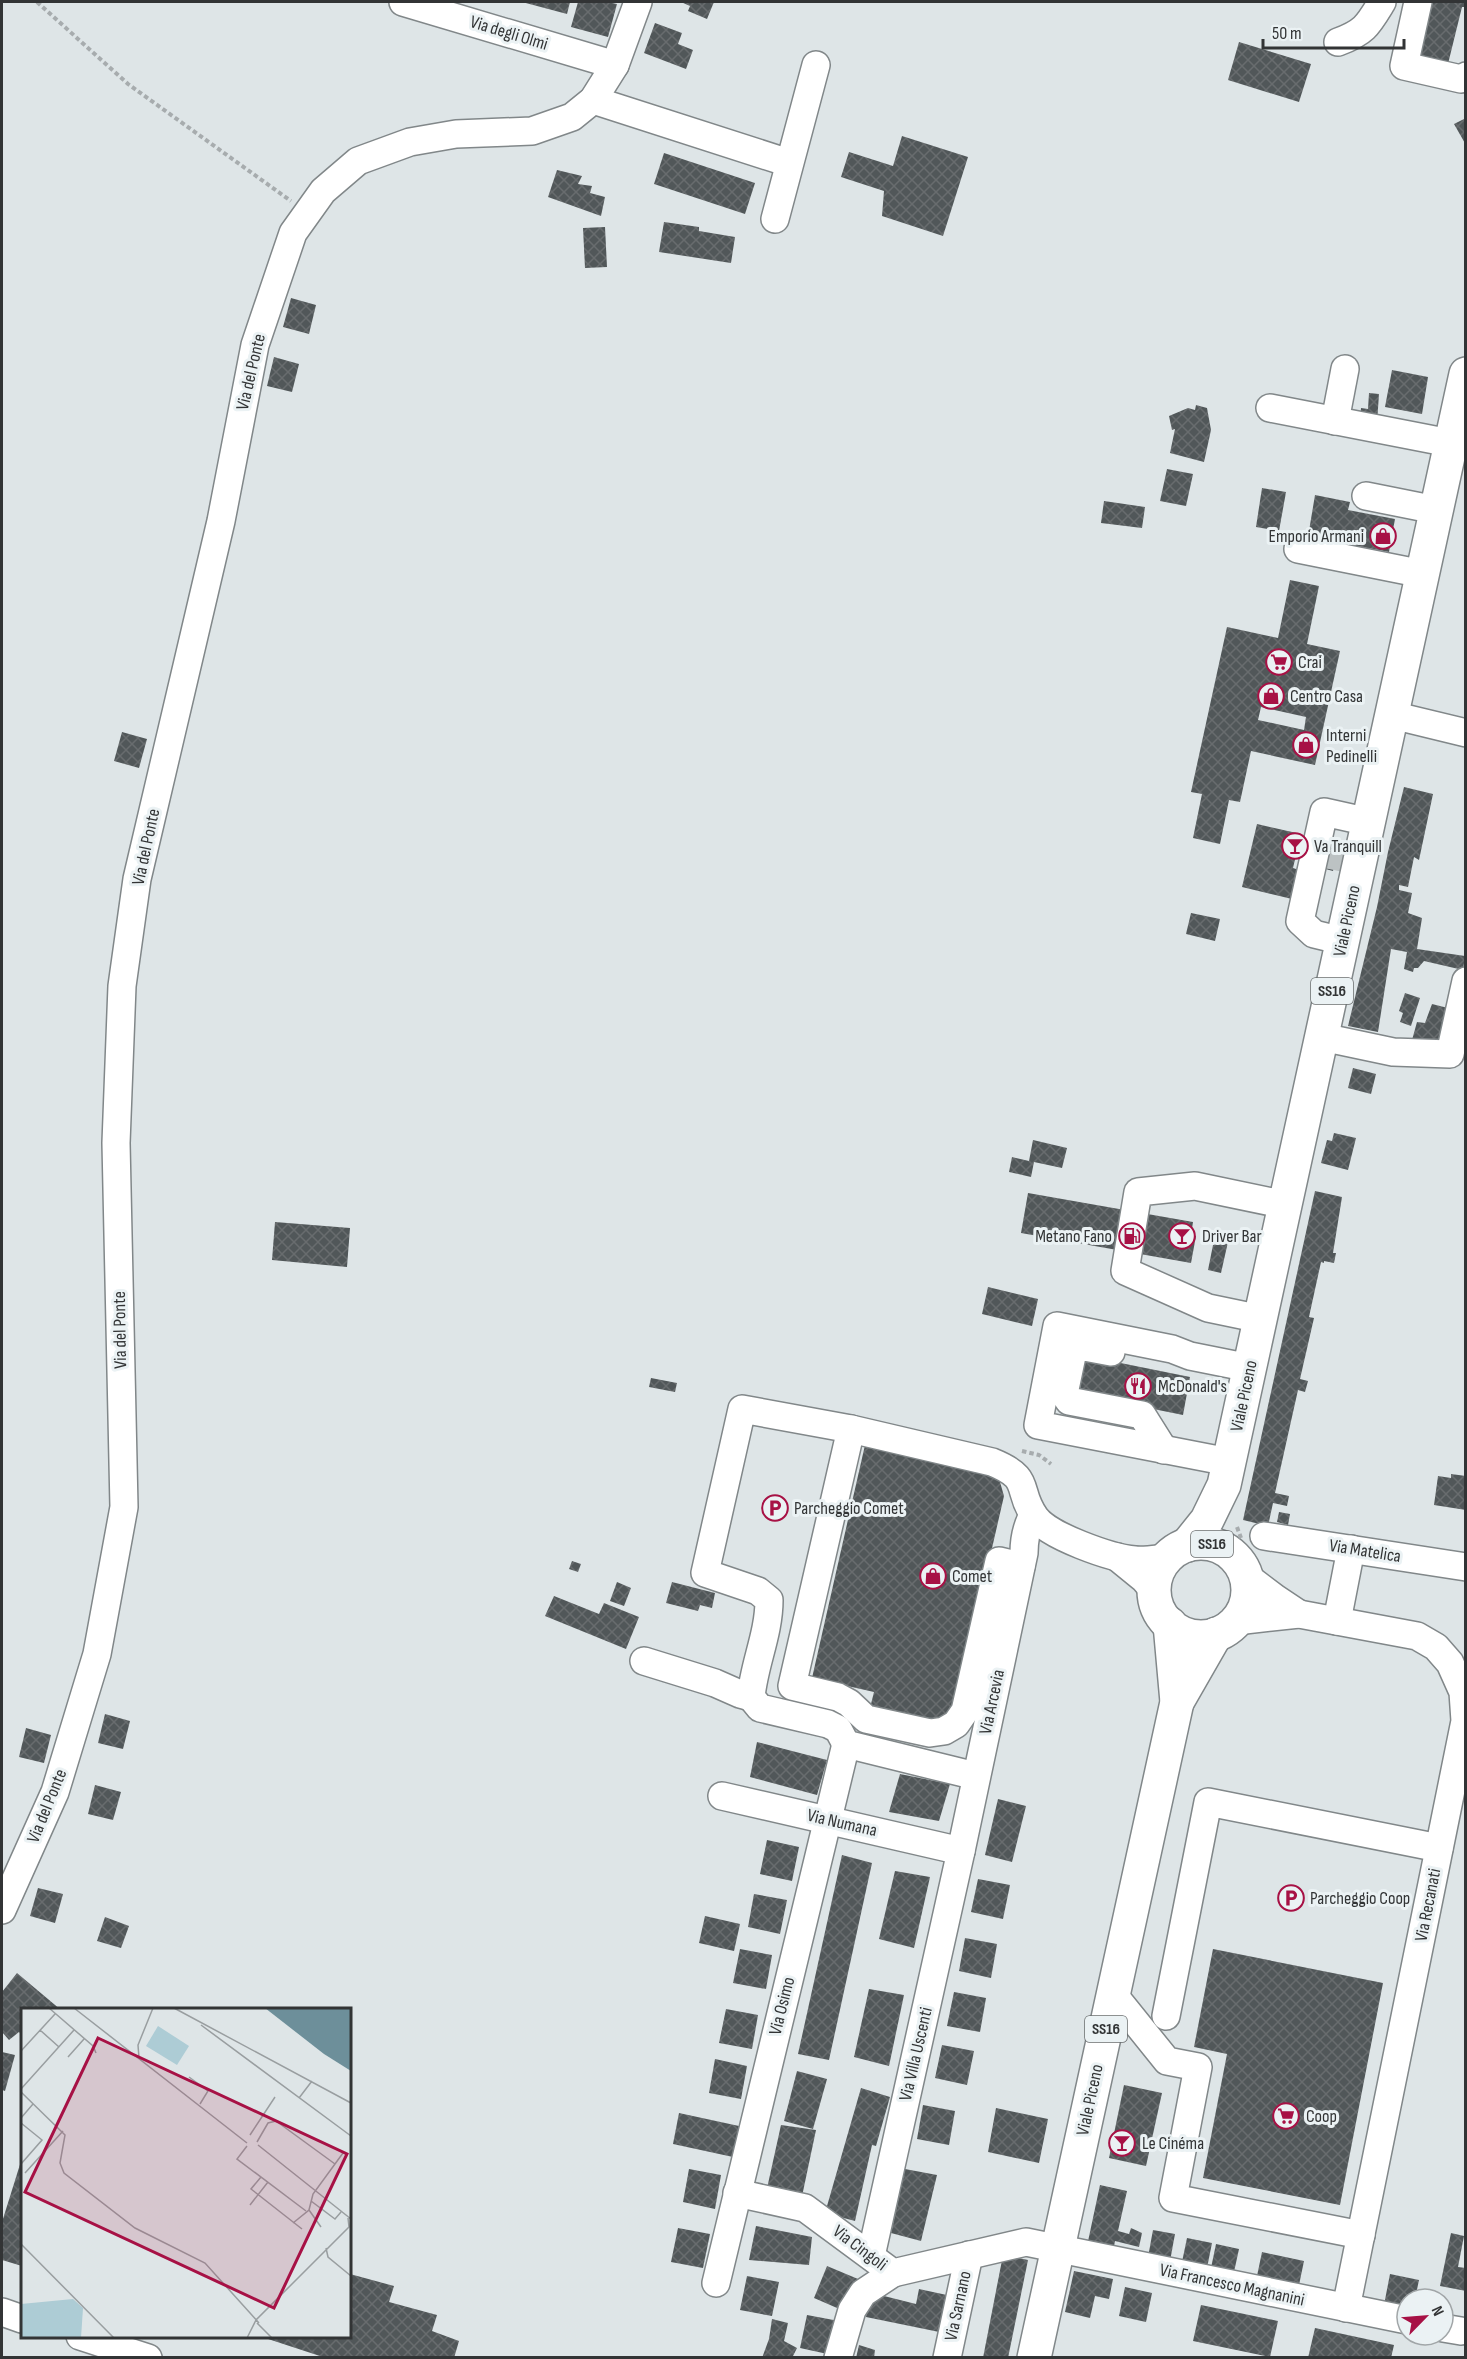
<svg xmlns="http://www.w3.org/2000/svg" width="1467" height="2359" font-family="'Sofia Sans Condensed',sans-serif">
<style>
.building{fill:url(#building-cross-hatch);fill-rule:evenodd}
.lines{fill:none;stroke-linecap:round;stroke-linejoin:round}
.minor-tunnel{stroke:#bcc2c3;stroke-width:27;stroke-dasharray:27 14;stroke-linecap:butt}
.minor-casing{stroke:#818789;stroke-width:30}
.major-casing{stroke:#818789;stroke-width:36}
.path{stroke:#a7acae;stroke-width:4;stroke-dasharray:4.5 3;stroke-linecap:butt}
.minor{stroke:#fff;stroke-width:27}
.major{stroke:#fff;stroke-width:33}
.labels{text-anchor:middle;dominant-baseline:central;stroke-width:6;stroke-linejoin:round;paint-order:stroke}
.shield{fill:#ebf2f4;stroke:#6a6d6e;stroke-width:1.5}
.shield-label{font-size:16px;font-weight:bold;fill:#323435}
.street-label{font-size:18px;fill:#323435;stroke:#ebf2f4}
.poi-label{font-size:18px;fill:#323435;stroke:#ebf2f4;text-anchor:start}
.inset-road{fill:none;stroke:#999ea0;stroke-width:1.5}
.view{fill:#a71145;fill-opacity:0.15;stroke:#a71145;stroke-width:3}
.inset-edge{fill:none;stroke:#323435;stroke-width:3}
</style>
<defs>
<pattern id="building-cross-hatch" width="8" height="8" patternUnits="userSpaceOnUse" patternTransform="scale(1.5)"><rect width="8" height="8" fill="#515759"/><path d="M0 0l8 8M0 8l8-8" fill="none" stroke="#686c6e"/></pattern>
</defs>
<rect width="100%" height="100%" fill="#dee5e7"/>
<g class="building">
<polygon points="522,2 570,2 567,14"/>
<polygon points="578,2 607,2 617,4 608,37 571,27"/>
<polygon points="681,2 714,2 707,19 688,11 690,6"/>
<polygon points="1424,2 1466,2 1465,7 1462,7 1446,72 1409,63"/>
<polygon points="655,23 682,33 678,44 693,50 686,69 644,53"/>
<polygon points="1239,42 1311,64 1299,102 1228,80"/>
<polygon points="1466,118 1466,145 1454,124"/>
<polygon points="902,136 968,157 943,236 882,216 884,191 841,177 849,152 893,166"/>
<polygon points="664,153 755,183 745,214 654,184"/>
<polygon points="557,170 582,176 578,184 592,186 590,193 605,197 601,216 548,197"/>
<polygon points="664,222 699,227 699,231 735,237 731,263 659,252"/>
<polygon points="605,227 607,267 585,268 583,228"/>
<polygon points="291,298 316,305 309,334 283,327"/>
<polygon points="274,357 299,364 292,392 267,386"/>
<polygon points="1392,370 1428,377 1422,414 1385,407"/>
<polygon points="1369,393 1379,394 1377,423 1360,421 1361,408 1368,409"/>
<polygon points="1196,405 1207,408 1211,430 1204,462 1170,453 1175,429 1172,430 1169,416 1188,408 1195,410"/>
<polygon points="1167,469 1193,474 1186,506 1160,501"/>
<polygon points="1262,488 1286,492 1279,531 1256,527"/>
<polygon points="1315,495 1350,502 1348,510 1395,519 1389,552 1308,537"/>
<polygon points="1104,501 1145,507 1142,528 1101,523"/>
<path d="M 1290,580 L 1319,586 L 1307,644 L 1340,651 L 1315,765 L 1251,751 L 1240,802 L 1229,800 L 1220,844 L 1193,838 L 1202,794 L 1191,792 L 1227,627 L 1278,638 ZM 1261,707 L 1306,717 L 1304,730 L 1258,720 Z"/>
<polygon points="122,732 147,739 139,768 114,761"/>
<polygon points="1404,787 1433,794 1419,860 1414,857 1408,887 1399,885 1399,890 1412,893 1408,913 1422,918 1417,949 1465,956 1463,970 1424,961 1418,968 1414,968 1413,972 1404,969 1407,952 1391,949 1378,1032 1348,1026 1377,907 1388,852"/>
<polygon points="1257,824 1301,834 1293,868 1299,870 1292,899 1242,887"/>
<polygon points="1319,845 1338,850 1333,871 1314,866"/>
<polygon points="1191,913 1220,919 1215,941 1186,934"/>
<polygon points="1405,993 1420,998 1411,1026 1400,1022 1403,1013 1399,1011"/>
<polygon points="1432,1004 1456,1010 1447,1049 1412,1040 1417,1022 1425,1023"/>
<polygon points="1353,1068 1376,1074 1371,1094 1348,1088"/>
<polygon points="1334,1133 1356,1138 1348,1170 1321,1163 1327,1140 1332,1141"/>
<polygon points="1033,1140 1067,1148 1062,1168 1034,1162 1031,1177 1009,1172 1012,1157 1029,1161"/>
<polygon points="1315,1191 1342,1197 1333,1253 1336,1253 1334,1263 1324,1261 1324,1263 1321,1262 1309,1317 1314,1318 1300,1379 1308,1381 1305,1392 1298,1390 1275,1493 1289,1496 1287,1506 1273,1503 1268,1526 1243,1520"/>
<polygon points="1028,1193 1193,1222 1191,1235 1196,1236 1191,1263 1021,1233"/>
<polygon points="275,1222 350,1228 347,1267 272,1260"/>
<polygon points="1216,1230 1230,1233 1221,1273 1208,1270"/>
<polygon points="988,1287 1038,1299 1032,1326 982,1314"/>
<polygon points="1086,1356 1190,1377 1183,1415 1079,1394"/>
<polygon points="651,1378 677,1383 675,1392 649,1387"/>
<polygon points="865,1445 990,1474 1000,1482 1004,1496 955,1709 933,1723 870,1708 874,1692 812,1678"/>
<polygon points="1451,1474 1466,1476 1466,1510 1434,1505 1438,1476 1451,1478"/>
<polygon points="1279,1512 1290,1514 1288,1525 1277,1522"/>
<polygon points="572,1561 581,1564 578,1572 569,1569"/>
<polygon points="617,1582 631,1588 624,1606 610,1601"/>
<polygon points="672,1582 715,1593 712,1608 700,1605 698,1611 666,1603"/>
<polygon points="554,1596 599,1614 604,1603 639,1617 626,1649 545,1616"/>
<polygon points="105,1714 130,1721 123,1749 98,1743"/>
<polygon points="26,1728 51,1735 44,1763 19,1757"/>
<polygon points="757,1742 827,1760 817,1795 750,1777"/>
<polygon points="900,1774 950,1784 939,1821 889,1812"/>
<polygon points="95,1785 121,1792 113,1820 88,1814"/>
<polygon points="998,1799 1026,1806 1012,1862 985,1855"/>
<polygon points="767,1840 799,1847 792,1881 760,1874"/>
<polygon points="842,1855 872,1863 829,2060 798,2054"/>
<polygon points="895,1871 930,1877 914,1948 879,1939"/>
<polygon points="978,1879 1010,1885 1003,1919 971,1912"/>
<polygon points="38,1888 63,1894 55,1923 30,1916"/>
<polygon points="754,1894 787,1900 780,1934 748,1927"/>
<polygon points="705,1916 740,1924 734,1951 699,1943"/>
<polygon points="105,1917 129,1926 121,1948 97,1941"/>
<polygon points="965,1938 997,1944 991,1978 959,1971"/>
<polygon points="740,1949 772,1955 766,1989 733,1983"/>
<polygon points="1213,1949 1383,1983 1340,2205 1203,2178 1227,2054 1194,2047"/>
<polygon points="17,1973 61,2010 22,2010 22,2035 19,2032 9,2040 2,2032 2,1992"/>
<polygon points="869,1989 904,1995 889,2066 854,2057"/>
<polygon points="954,1992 986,1998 980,2032 947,2026"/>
<polygon points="726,2009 758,2015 752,2049 719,2043"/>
<polygon points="942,2045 974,2051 967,2085 935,2078"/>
<polygon points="2,2052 15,2055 5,2091 2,2090"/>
<polygon points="715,2059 747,2066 741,2099 709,2093"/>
<polygon points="797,2071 827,2079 813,2129 784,2121"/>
<polygon points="1124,2085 1162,2093 1146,2166 1109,2158"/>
<polygon points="861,2088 890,2097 876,2146 872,2145 855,2221 825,2213"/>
<polygon points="923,2105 955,2111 949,2145 917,2139"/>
<polygon points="996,2108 1048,2119 1039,2163 988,2152"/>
<polygon points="679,2113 739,2126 733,2157 673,2144"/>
<polygon points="781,2125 816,2130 801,2201 766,2193"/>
<polygon points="22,2158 22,2266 2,2260 2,2222"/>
<polygon points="689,2169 721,2175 715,2209 683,2202"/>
<polygon points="905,2169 937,2175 921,2241 891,2233"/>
<polygon points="1100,2185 1127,2191 1118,2231 1129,2234 1131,2228 1142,2233 1139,2247 1115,2241 1113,2252 1087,2246"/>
<polygon points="756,2226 812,2237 809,2265 749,2260"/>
<polygon points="678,2228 710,2234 703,2268 671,2262"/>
<polygon points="1153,2230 1175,2234 1170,2261 1148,2257"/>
<polygon points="1451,2233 1464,2236 1458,2267 1466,2268 1466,2291 1440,2286"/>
<polygon points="1187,2238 1212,2243 1207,2268 1182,2262"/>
<polygon points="1216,2244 1239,2249 1234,2272 1211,2268"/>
<polygon points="1262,2252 1304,2261 1299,2285 1257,2276"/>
<polygon points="1003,2255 1028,2260 1008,2358 983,2358"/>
<polygon points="827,2266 858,2279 844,2311 814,2298"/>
<polygon points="1074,2271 1113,2279 1109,2299 1095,2296 1090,2318 1065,2312"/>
<polygon points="350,2274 394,2286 389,2302 437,2315 432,2331 459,2341 454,2358 326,2358 262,2337 350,2337"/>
<polygon points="1390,2274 1419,2280 1415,2299 1407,2299 1407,2310 1384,2305"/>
<polygon points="747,2276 779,2282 772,2316 740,2310"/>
<polygon points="1125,2287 1152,2293 1146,2322 1119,2316"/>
<polygon points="919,2289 956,2297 949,2334 866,2317 868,2304 880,2295 916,2304"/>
<polygon points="1201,2305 1278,2321 1270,2357 1193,2341"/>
<polygon points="807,2315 839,2321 832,2355 800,2348"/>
<polygon points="772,2319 788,2323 784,2341 797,2348 792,2358 762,2358 769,2339"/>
<polygon points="1315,2328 1394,2345 1391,2358 1308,2358"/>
<polygon points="859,2345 875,2350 874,2358 856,2358"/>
</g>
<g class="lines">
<polyline class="minor-tunnel" points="1329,869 1333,849"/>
<g class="minor-casing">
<g id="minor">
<polyline points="403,2 615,65"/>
<polyline points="1418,2 1404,66 1461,79 1466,76"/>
<path d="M 1338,42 C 1365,32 1368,25 1382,2"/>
<polyline points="593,100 789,163"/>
<polyline points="775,219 816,65"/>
<polyline points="1270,408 1450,443"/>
<polyline points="1335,421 1345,369"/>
<polyline points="1366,496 1436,510"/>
<polyline points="1298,549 1423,574"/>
<polyline points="1392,715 1466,733"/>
<polyline points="1343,941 1314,934 1300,921 1324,812 1369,822"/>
<polyline points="1322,1037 1393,1052 1450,1054 1466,981"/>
<polyline points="1261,1319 1208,1308 1125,1271 1138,1192 1195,1186 1286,1205"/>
<polyline points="1111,1352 1079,1346 1073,1351 1064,1394 1069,1401 1142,1415 1164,1450"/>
<polyline points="851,1429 792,1686 838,1697 849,1703 866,1719 930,1733 944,1731 956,1724 965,1711 999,1561 1021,1566"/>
<polyline points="1229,1462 1038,1425 1057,1326 1172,1349 1190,1356 1250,1368"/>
<polyline points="1264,1536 1466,1567"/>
<polyline points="1117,1557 1144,1579 1155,1592"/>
<polyline points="1246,1576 1275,1598 1299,1614"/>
<polyline points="1236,1621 1299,1614 1417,1636 1436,1647 1450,1663 1463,1692 1465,1721 1346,2308"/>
<polyline points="1337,1621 1351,1549"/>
<polyline points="644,1661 715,1683 740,1694 751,1697"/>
<path d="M 976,1776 L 846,1744 L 838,1729 L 828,1724 L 760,1708 L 751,1697 C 754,1664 769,1634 769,1600 L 758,1591 L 705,1573 L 742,1409 L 851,1429 L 992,1462 C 1034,1479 1015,1489 1035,1517 C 1048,1536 1111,1558 1135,1560 C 1145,1561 1156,1559 1167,1558"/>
<polyline points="722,1796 961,1851"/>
<polyline points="2,1910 55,1792 97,1654 124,1507 116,1143 122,986 137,879 221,521 255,345 293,233 323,191 358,161 410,142 456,134 532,131 572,117 593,100 615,65 638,2"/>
<polyline points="1113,1994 1167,2061 1198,2067 1173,2198 1361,2235"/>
<polyline points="1166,2016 1208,1802 1439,1848"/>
<polyline points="737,2193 805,2208 893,2273 1026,2242 1407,2320"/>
<path d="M 871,2256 L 961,1851 L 1024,1553 C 1024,1539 1026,1528 1033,1515"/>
<polyline points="716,2283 846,1744"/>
<polyline points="2,2312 22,2319"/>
<polyline points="1443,2328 1461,2331"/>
<polyline points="80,2336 148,2358"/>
<polyline points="838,2358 852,2310 863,2293 893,2273"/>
<polyline points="947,2358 969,2255"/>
</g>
</g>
<g class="major-casing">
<g id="major">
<circle cx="1201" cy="1590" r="47"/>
<polyline points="1187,1545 1207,1520 1224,1485 1466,374"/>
<polyline points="1177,1702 1216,1634"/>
<polyline points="1034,2358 1177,1702 1170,1624"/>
</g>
</g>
<g class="path">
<polyline points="37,2 128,84 291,201"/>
<polyline points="1022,1451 1039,1455 1051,1464"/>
<polyline points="1237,1527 1241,1538"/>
</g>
<use href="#minor" class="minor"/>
<use href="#major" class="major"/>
</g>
<defs>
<g id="shop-ring" transform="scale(1.35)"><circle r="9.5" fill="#ebf2f4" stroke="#a71145" stroke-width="1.5"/><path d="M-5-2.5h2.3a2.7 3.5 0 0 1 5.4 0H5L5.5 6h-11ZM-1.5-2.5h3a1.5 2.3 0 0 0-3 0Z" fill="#a71145"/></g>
<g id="supermarket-ring" transform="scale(1.35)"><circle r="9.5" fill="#ebf2f4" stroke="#a71145" stroke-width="1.5"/><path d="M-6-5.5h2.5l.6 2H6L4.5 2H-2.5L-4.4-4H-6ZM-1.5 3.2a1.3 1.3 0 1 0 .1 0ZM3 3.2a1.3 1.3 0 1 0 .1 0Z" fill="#a71145"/></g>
<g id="bar-ring" transform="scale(1.35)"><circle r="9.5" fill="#ebf2f4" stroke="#a71145" stroke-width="1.5"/><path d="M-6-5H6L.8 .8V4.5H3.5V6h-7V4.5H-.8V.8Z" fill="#a71145"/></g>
<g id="fuel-ring" transform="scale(1.35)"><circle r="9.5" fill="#ebf2f4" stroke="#a71145" stroke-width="1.5"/><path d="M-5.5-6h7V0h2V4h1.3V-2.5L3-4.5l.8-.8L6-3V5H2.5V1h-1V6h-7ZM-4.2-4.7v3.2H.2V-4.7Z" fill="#a71145"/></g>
<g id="restaurant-ring" transform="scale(1.35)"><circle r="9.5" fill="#ebf2f4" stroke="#a71145" stroke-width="1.5"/><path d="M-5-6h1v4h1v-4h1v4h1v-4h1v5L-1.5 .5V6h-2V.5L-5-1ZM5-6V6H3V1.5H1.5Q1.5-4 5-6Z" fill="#a71145"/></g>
<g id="parking-ring" transform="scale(1.35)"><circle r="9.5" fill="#ebf2f4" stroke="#a71145" stroke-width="1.5"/><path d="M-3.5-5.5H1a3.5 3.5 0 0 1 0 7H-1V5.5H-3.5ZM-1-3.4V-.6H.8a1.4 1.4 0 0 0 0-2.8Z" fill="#a71145"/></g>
</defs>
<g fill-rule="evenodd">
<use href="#shop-ring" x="1383" y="536"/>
<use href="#supermarket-ring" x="1279" y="662"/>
<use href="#shop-ring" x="1271" y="696"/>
<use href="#shop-ring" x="1306" y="745"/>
<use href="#bar-ring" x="1295" y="846"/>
<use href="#fuel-ring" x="1132" y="1236"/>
<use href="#bar-ring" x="1182" y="1236"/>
<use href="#restaurant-ring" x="1138" y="1386"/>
<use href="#parking-ring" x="775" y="1508"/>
<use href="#shop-ring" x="933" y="1576"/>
<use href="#parking-ring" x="1291" y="1898"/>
<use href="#supermarket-ring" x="1286" y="2116"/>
<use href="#bar-ring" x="1122" y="2143"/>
</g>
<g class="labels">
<g class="shield">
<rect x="1311" y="978" width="42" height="26" rx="4.5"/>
<rect x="1191" y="1531" width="42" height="26" rx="4.5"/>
<rect x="1085" y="2016" width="42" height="26" rx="4.5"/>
</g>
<g class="shield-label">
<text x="1332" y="991">SS16</text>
<text x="1212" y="1544">SS16</text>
<text x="1106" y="2029">SS16</text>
</g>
<g class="street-label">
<text transform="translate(509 33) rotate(17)">Via degli Olmi</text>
<text transform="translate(251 372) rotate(-77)">Via del Ponte</text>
<text transform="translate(146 847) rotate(-78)">Via del Ponte</text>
<text transform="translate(1347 921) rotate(-78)">Viale Piceno</text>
<text transform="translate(120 1330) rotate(-91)">Via del Ponte</text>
<text transform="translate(1244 1396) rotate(-78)">Viale Piceno</text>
<text transform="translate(1365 1551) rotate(9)">Via Matelica</text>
<text transform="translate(992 1702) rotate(-78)">Via Arcevia</text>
<text transform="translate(47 1806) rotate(-68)">Via del Ponte</text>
<text transform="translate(842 1823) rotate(13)">Via Numana</text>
<text transform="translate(1428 1905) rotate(-79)">Via Recanati</text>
<text transform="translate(782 2006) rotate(-76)">Via Osimo</text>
<text transform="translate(916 2054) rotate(-77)">Via Villa Uscenti</text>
<text transform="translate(1090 2100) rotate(-78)">Viale Piceno</text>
<text transform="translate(860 2248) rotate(37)">Via Cingoli</text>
<text transform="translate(1232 2285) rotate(12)">Via Francesco Magnanini</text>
<text transform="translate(958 2306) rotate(-78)">Via Sarnano</text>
</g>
<g class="poi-label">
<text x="1364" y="536" text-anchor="end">Emporio Armani</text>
<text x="1298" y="662">Crai</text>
<text x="1290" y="696">Centro Casa</text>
<text x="1326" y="735">Interni<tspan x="1326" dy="21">Pedinelli</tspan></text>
<text x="1314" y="846">Va Tranquill</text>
<text x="1112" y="1236" text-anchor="end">Metano Fano</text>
<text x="1202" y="1236">Driver Bar</text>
<text x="1158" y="1386">McDonald's</text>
<text x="794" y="1508">Parcheggio Comet</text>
<text x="952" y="1576">Comet</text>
<text x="1310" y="1898">Parcheggio Coop</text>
<text x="1306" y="2116">Coop</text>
<text x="1142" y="2143">Le Cinéma</text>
</g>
</g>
<g transform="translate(21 2008)">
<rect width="330" height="330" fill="#dee5e7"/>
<path d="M 52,291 L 62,300 L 60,330 L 0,330 L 0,296 Z" fill="#adccd5"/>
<path d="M 137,18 L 168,38 L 156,57 L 125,38 Z" fill="#adccd5"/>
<path d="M 244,0 L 330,0 L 330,63 L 303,46 Z" fill="#6d8f9a"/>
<path class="inset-road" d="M 28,0 L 72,38 L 75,45M 53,0 L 226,135M 153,0 L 330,95M 180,17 L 330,128M 19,22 L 38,39M 0,43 L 34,6M 47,49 L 63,31M 118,50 L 117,37 L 132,0M 168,69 L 187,83 L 179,96M 0,81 L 53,22M 0,84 L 44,127 L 39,155 L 43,165 L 114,220 L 184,255 L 238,315M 278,90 L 291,73M 0,110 L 12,96M 0,115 L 21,132 L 0,156M 229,127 L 254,89M 236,134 L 247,115 L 255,113 L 314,156M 237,137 L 330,211M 226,138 L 216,151 L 285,203M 4,165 L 42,123M 240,169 L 230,181 L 281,221M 290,193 L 314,211 L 320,204M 229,197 L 247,174M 288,202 L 300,219M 272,215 L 288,202 L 292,186 L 322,145M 0,236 L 93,330M 305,240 L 307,249 L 330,268M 236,315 L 251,330M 226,330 L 235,312 L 328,219 L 327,210"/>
<path class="view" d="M 77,30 L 326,146 L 253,300 L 4,184 Z"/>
<rect width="330" height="330" class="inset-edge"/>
</g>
<rect width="1467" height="2359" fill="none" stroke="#323435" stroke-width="6"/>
<g transform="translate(1425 2317) rotate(65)"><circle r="28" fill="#ebf2f4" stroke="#a1a6a8" stroke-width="1.5"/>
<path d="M0-4.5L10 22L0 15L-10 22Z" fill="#a71145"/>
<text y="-9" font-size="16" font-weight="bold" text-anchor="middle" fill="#323435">N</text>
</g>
<path d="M1263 39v9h141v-9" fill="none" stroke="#323435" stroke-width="3"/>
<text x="1272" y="39" font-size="18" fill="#323435" stroke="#ebf2f4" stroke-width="4.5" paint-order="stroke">50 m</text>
</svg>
